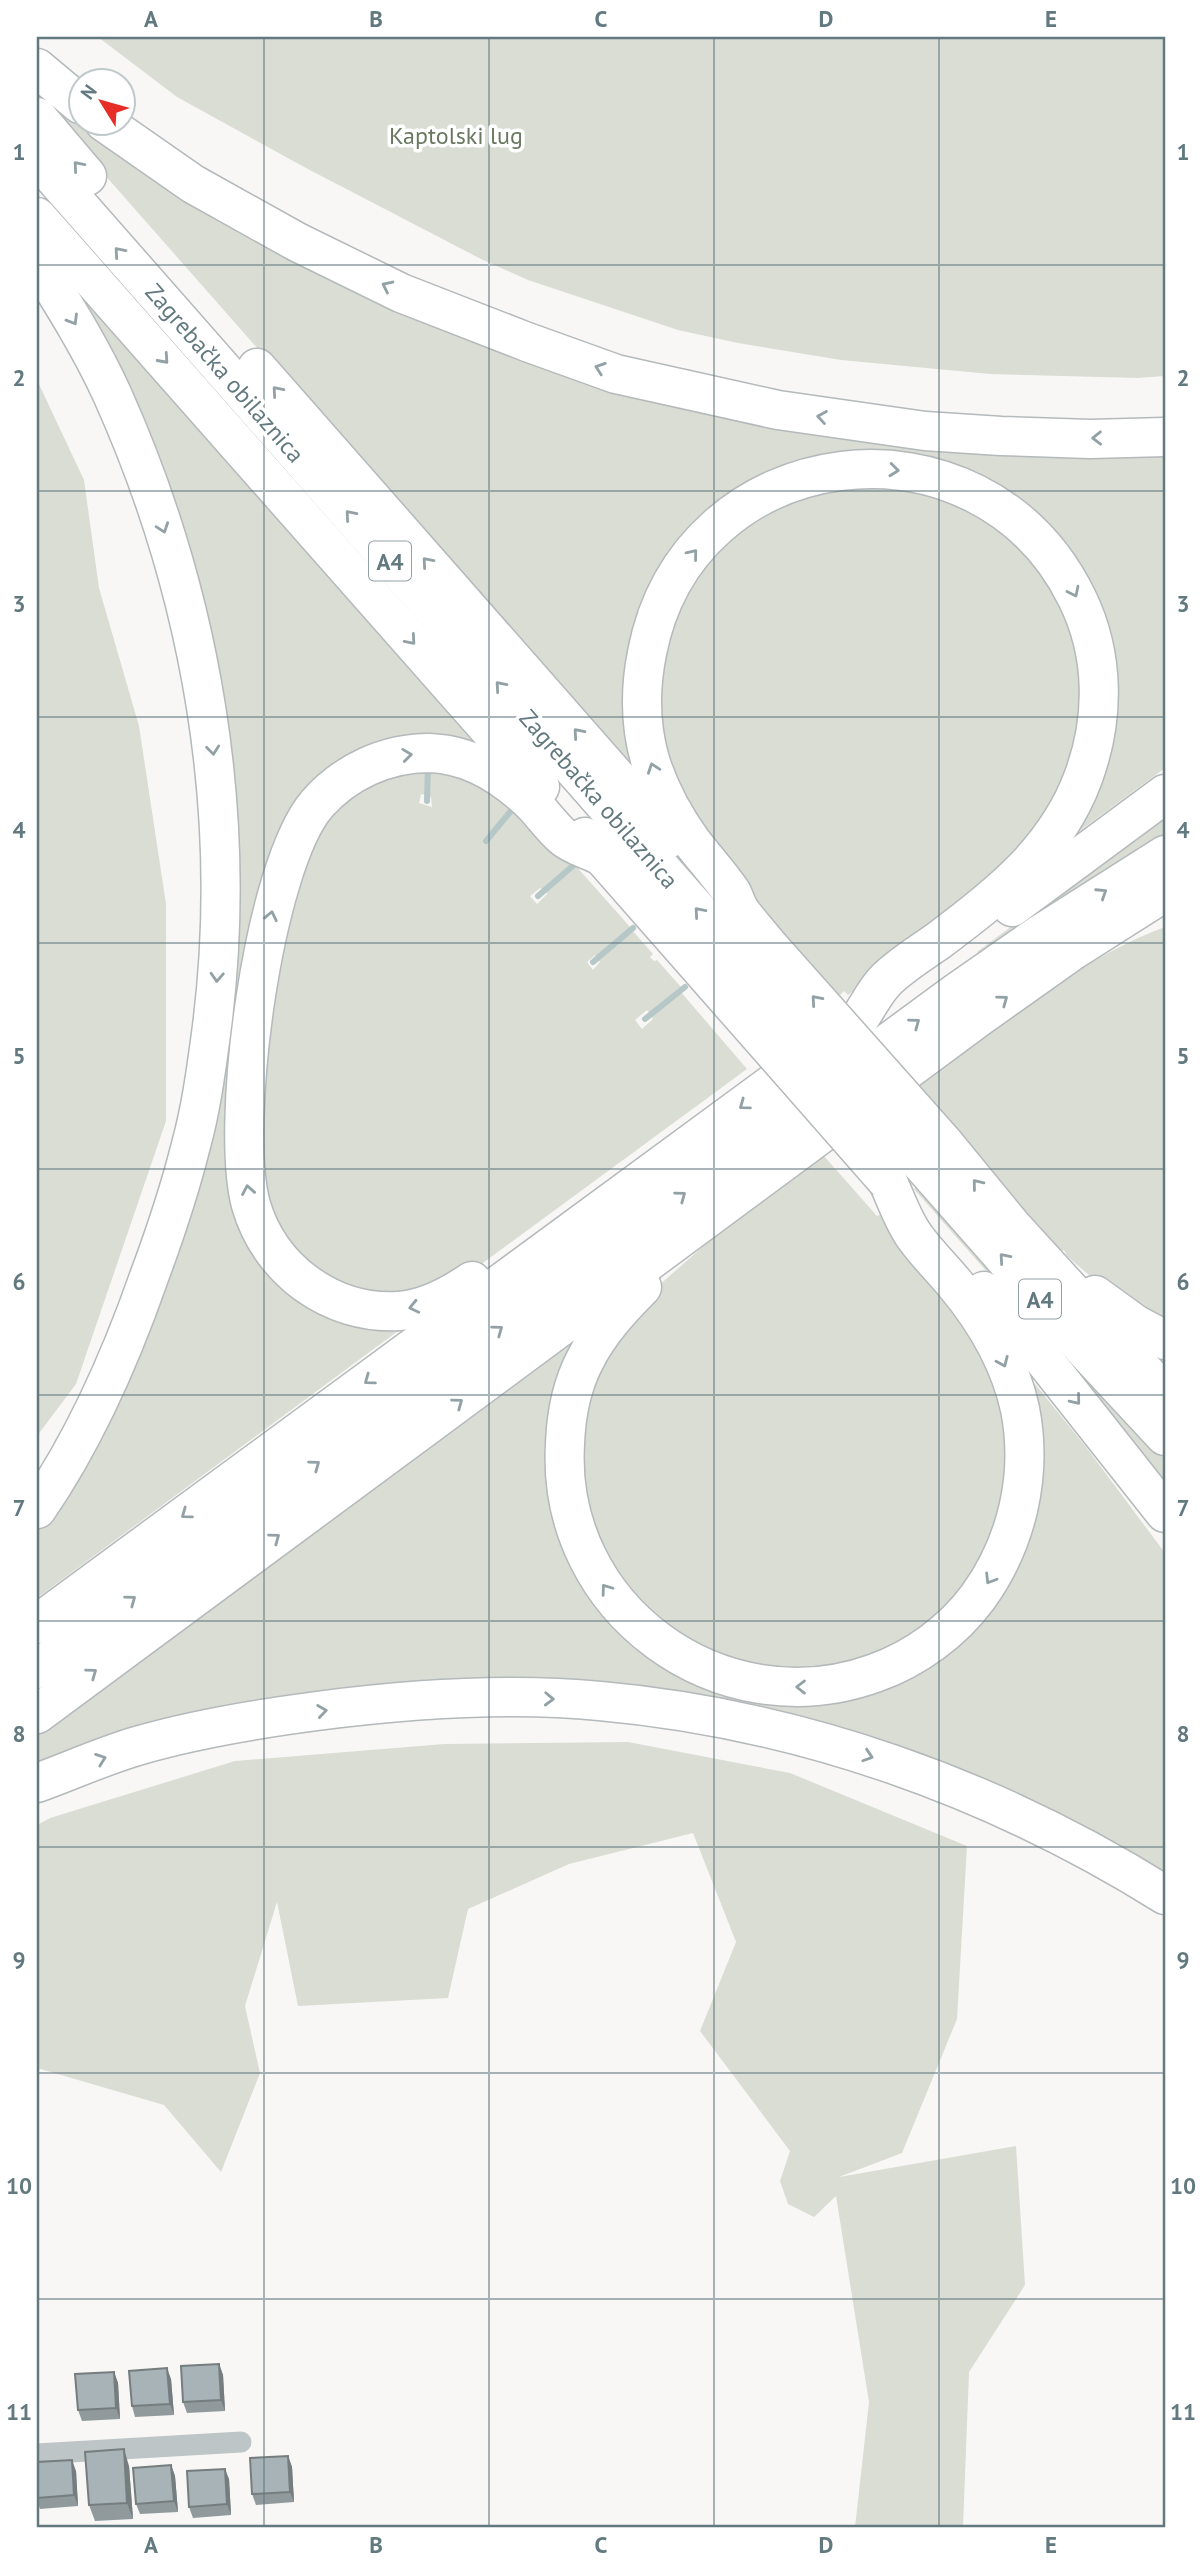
<svg xmlns="http://www.w3.org/2000/svg" width="1202" height="2564" font-family="'PT Sans',sans-serif">
<style>
.green{fill:#d9ddd4}
.lines{fill:none;stroke-linecap:round;stroke-linejoin:round}
.stream{stroke:#b6c7c8;stroke-width:6}
.highway-casing{stroke:#b4b9bb;stroke-width:41}
.street{stroke:#bec5c7;stroke-width:21}
.highway{stroke:#fff;stroke-width:38}
.highway-bridge-casing{stroke:#b4b9bb;stroke-width:41;stroke-linecap:butt}
.highway-bridge{stroke:#fff;stroke-width:38}
.wall{fill:#909a9d}
.shaded-wall{fill:#757d7f}
.building{fill:#a7b3b6;stroke:#757d7f;stroke-width:2}
.oneway{stroke:#91a1a6}
.grid{fill:none;stroke:#627980;stroke-width:2;stroke-opacity:0.55}
.labels{text-anchor:middle;dominant-baseline:central;stroke-width:7;stroke-linejoin:round;paint-order:stroke}
.shield{fill:#fff;stroke:#91a1a6;stroke-width:2}
.shield-label{font-size:23px;font-weight:bold;fill:#627980}
.park-label{font-size:24px;fill:#6a7861;stroke:#fff}
.street-label{font-size:24px;fill:#627980;stroke:#fff}
.neatline{fill:none;stroke:#627980;stroke-width:2.5}
.grid-label{font-size:23px;text-anchor:middle;font-weight:bold;fill:#627980}
</style>
<rect width="100%" height="100%" fill="#f8f7f5"/>
<g class="green">
<polygon points="98,37 1165,37 1165,376 1137,378 990,374 841,360 738,343 678,330 528,280 481,259 306,168 177,97"/>
<polygon points="37,85 80,122 84,123 121,151 551,363 1165,447 1165,768 1070,838 1099,776 1054,540 848,457 668,565 643,786 37,98"/>
<polygon points="72,285 481,751 445,743 290,820 246,1235 406,1325 37,1598 37,1527 171,1252 226,763"/>
<polygon points="37,380 84,480 99,588 139,726 166,904 166,1121 76,1384 37,1436"/>
<polygon points="901,483 1005,526 1075,624 1084,735 1031,845 895,960 848,995 844,991 840,995 842,1000 760,913 699,837 656,731 660,643 710,551 813,488"/>
<polygon points="426,764 426,795 421,794 419,803 432,807 431,797 428,796 428,766 435,765 517,802 498,824 518,804 573,863 542,889 540,888 530,896 537,904 547,894 546,891 575,865 631,928 597,957 595,955 587,962 593,970 600,962 598,959 632,930 653,954 650,957 654,961 657,960 681,987 649,1013 647,1010 635,1020 642,1029 653,1019 651,1015 680,991 747,1069 476,1268 437,1291 355,1294 282,1245 260,1200 262,1045 304,846 359,783"/>
<polygon points="1165,812 1165,837 981,957 977,952"/>
<path d="M 1165,927 L 1165,1327 L 1106,1290 L 1067,1256 L 1064,1250 L 1062,1251 L 1027,1214 L 918,1086 C 995,1030 1075,960 1165,927 Z"/>
<polygon points="824,1156 877,1216 882,1214 958,1308 1001,1392 1012,1472 993,1546 950,1610 887,1654 821,1673 725,1662 651,1620 597,1547 576,1459 590,1382 648,1295 707,1243"/>
<polygon points="921,1185 1165,1455 1165,1486 1033,1324 914,1189"/>
<polygon points="586,1322 566,1372 600,1604 793,1700 992,1601 1027,1374 1086,1447 1165,1553 1165,1881 1102,1843 565,1688 37,1770 37,1728"/>
<polygon points="628,1742 790,1773 967,1846 957,2019 902,2153 839,2177 1016,2146 1025,2285 969,2372 963,2527 855,2527 869,2402 836,2196 814,2217 788,2204 780,2181 790,2151 700,2031 736,1942 693,1833 569,1864 468,1909 448,1998 298,2006 277,1902 245,2006 260,2073 221,2172 164,2105 37,2068 37,1825 50,1818 235,1761 444,1744"/>
</g>
<g class="lines">
<g class="stream">
<polyline points="427,801 428,764"/>
<polyline points="486,841 515,806"/>
<polyline points="538,896 575,864"/>
<polyline points="593,962 633,928"/>
<polyline points="645,1019 685,987"/>
</g>
<g class="highway-casing">
<g id="highway">
<polyline points="37,68 80,104"/>
<polyline points="37,117 87,176"/>
<polyline points="104,122 193,184 297,242 401,293 527,342 616,374 778,410 925,431 1001,436 1090,439 1165,437"/>
<polyline points="37,158 744,963"/>
<polyline points="37,217 540,787"/>
<path d="M 37,262 C 64,305 91,348 112,394 C 202,594 240,817 211,1034 C 206,1071 201,1109 191,1145 C 180,1189 165,1234 149,1277 C 121,1357 85,1439 37,1509"/>
<polyline points="257,368 670,838"/>
<polyline points="585,837 715,985"/>
<polyline points="1012,907 1165,794"/>
<path d="M 768,945 C 759,934 749,923 741,912 C 737,906 735,899 732,893 C 720,875 705,859 692,842 C 674,817 659,789 650,760 C 640,725 640,688 647,653 C 688,438 980,401 1077,598 C 1105,655 1105,719 1083,778 C 1056,851 997,897 938,941 C 921,953 901,965 886,980 C 875,991 867,1008 858,1021"/>
<polyline points="943,1142 1011,1225 1165,1394"/>
<polyline points="918,1160 1086,1351 1165,1436"/>
<path d="M 472,1281 C 450,1296 425,1309 399,1311 C 331,1315 270,1270 251,1205 C 229,1126 263,867 317,804 C 345,772 386,753 429,753 C 471,754 506,777 535,806 C 544,816 553,828 563,837 C 573,846 590,850 601,856"/>
<path d="M 642,1287 C 620,1309 599,1332 585,1360 C 572,1385 566,1415 565,1444 C 555,1609 721,1729 875,1673 C 915,1659 953,1631 978,1597 C 1017,1543 1033,1475 1020,1409 C 1010,1363 985,1320 955,1284 C 942,1268 927,1254 915,1237 C 903,1221 896,1199 888,1182"/>
<polyline points="984,1291 1033,1346 1165,1513"/>
<polyline points="1095,1295 1135,1324 1165,1340"/>
<polyline points="37,1624 817,1051"/>
<polyline points="37,1669 957,992 1039,935 1165,855"/>
<polyline points="37,1714 979,1017 1072,951 1165,892"/>
<path d="M 37,1783 C 70,1771 103,1756 137,1746 C 195,1729 256,1719 317,1711 C 410,1699 506,1692 600,1701 C 801,1719 994,1788 1165,1895"/>
</g>
</g>
<polyline class="street" points="37,2454 241,2442"/>
<use href="#highway" class="highway"/>
<g class="highway-bridge-casing">
<g id="highway-bridge">
<polyline points="768,945 943,1142"/>
<polyline points="744,963 918,1160"/>
<polyline points="715,985 888,1182"/>
</g>
</g>
<use href="#highway-bridge" class="highway-bridge"/>
</g>
<g class="wall">
<polygon points="219,2364 223,2375 225,2411 187,2413 183,2402"/>
<polygon points="114,2372 118,2383 120,2419 82,2421 78,2410"/>
<polygon points="171,2379 174,2415 135,2417 132,2406"/>
<polygon points="288,2456 292,2467 294,2502 256,2505 252,2494"/>
<polygon points="37,2462 76,2471 78,2506 40,2509 37,2500"/>
<polygon points="171,2465 175,2476 178,2512 140,2514 136,2504"/>
<polygon points="129,2466 133,2519 95,2521 89,2505"/>
<polygon points="229,2479 231,2515 193,2518 189,2507"/>
</g>
<g class="shaded-wall">
<polygon points="219,2364 223,2375 225,2411 221,2400"/>
<polygon points="167,2368 171,2379 174,2415 170,2404"/>
<polygon points="114,2372 118,2383 120,2419 116,2408"/>
<polygon points="124,2449 129,2466 133,2519 127,2503"/>
<polygon points="288,2456 292,2467 294,2502 290,2492"/>
<polygon points="72,2460 76,2471 78,2506 74,2495"/>
<polygon points="171,2465 175,2476 178,2512 174,2501"/>
<polygon points="225,2469 229,2479 231,2515 227,2504"/>
</g>
<g class="building">
<polygon points="219,2364 221,2400 183,2402 181,2366"/>
<polygon points="167,2368 170,2404 132,2406 129,2371"/>
<polygon points="114,2372 116,2408 78,2410 75,2374"/>
<polygon points="124,2449 127,2503 89,2505 85,2452"/>
<polygon points="288,2456 290,2492 252,2494 250,2458"/>
<polygon points="72,2460 74,2495 37,2498 37,2462"/>
<polygon points="171,2465 174,2501 136,2504 133,2468"/>
<polygon points="225,2469 227,2504 189,2507 187,2471"/>
</g>
<defs><path id="oneway-chevron" d="M-2-3.5L2.5 0L-2 3.5" fill="none" stroke-width="1.6" stroke-linecap="round" stroke-linejoin="round" transform="scale(1.75)"/></defs>
<g class="oneway">
<use href="#oneway-chevron" transform="translate(78 166) rotate(-131)"/>
<use href="#oneway-chevron" transform="translate(119 252) rotate(-131)"/>
<use href="#oneway-chevron" transform="translate(387 286) rotate(-154)"/>
<use href="#oneway-chevron" transform="translate(73 320) rotate(59)"/>
<use href="#oneway-chevron" transform="translate(164 359) rotate(48)"/>
<use href="#oneway-chevron" transform="translate(600 368) rotate(-161)"/>
<use href="#oneway-chevron" transform="translate(277 391) rotate(-131)"/>
<use href="#oneway-chevron" transform="translate(822 417) rotate(-171)"/>
<use href="#oneway-chevron" transform="translate(1097 438) rotate(179)"/>
<use href="#oneway-chevron" transform="translate(894 470) rotate(6)"/>
<use href="#oneway-chevron" transform="translate(350 515) rotate(-131)"/>
<use href="#oneway-chevron" transform="translate(163 528) rotate(71)"/>
<use href="#oneway-chevron" transform="translate(693 554) rotate(-51)"/>
<use href="#oneway-chevron" transform="translate(427 562) rotate(-131)"/>
<use href="#oneway-chevron" transform="translate(1074 592) rotate(64)"/>
<use href="#oneway-chevron" transform="translate(411 640) rotate(49)"/>
<use href="#oneway-chevron" transform="translate(500 686) rotate(-131)"/>
<use href="#oneway-chevron" transform="translate(578 733) rotate(-131)"/>
<use href="#oneway-chevron" transform="translate(213 750) rotate(84)"/>
<use href="#oneway-chevron" transform="translate(407 755) rotate(-7)"/>
<use href="#oneway-chevron" transform="translate(653 768) rotate(-109)"/>
<use href="#oneway-chevron" transform="translate(1102 893) rotate(-33)"/>
<use href="#oneway-chevron" transform="translate(699 912) rotate(-131)"/>
<use href="#oneway-chevron" transform="translate(271 916) rotate(-78)"/>
<use href="#oneway-chevron" transform="translate(217 977) rotate(93)"/>
<use href="#oneway-chevron" transform="translate(816 1000) rotate(-131)"/>
<use href="#oneway-chevron" transform="translate(1003 1000) rotate(-36)"/>
<use href="#oneway-chevron" transform="translate(915 1023) rotate(-36)"/>
<use href="#oneway-chevron" transform="translate(744 1105) rotate(144)"/>
<use href="#oneway-chevron" transform="translate(977 1184) rotate(-129)"/>
<use href="#oneway-chevron" transform="translate(248 1190) rotate(-100)"/>
<use href="#oneway-chevron" transform="translate(681 1196) rotate(-36)"/>
<use href="#oneway-chevron" transform="translate(1004 1258) rotate(-131)"/>
<use href="#oneway-chevron" transform="translate(414 1307) rotate(167)"/>
<use href="#oneway-chevron" transform="translate(498 1330) rotate(-36)"/>
<use href="#oneway-chevron" transform="translate(1003 1362) rotate(66)"/>
<use href="#oneway-chevron" transform="translate(369 1380) rotate(144)"/>
<use href="#oneway-chevron" transform="translate(1076 1400) rotate(51)"/>
<use href="#oneway-chevron" transform="translate(458 1403) rotate(-36)"/>
<use href="#oneway-chevron" transform="translate(315 1465) rotate(-36)"/>
<use href="#oneway-chevron" transform="translate(186 1514) rotate(144)"/>
<use href="#oneway-chevron" transform="translate(275 1538) rotate(-36)"/>
<use href="#oneway-chevron" transform="translate(990 1579) rotate(122)"/>
<use href="#oneway-chevron" transform="translate(606 1589) rotate(-126)"/>
<use href="#oneway-chevron" transform="translate(131 1600) rotate(-36)"/>
<use href="#oneway-chevron" transform="translate(92 1673) rotate(-36)"/>
<use href="#oneway-chevron" transform="translate(801 1687) rotate(180)"/>
<use href="#oneway-chevron" transform="translate(549 1699) rotate(2)"/>
<use href="#oneway-chevron" transform="translate(322 1711) rotate(-8)"/>
<use href="#oneway-chevron" transform="translate(868 1756) rotate(18)"/>
<use href="#oneway-chevron" transform="translate(101 1759) rotate(-20)"/>
</g>
<path class="grid" d="M 264,37 L 264,2527M 489,37 L 489,2527M 714,37 L 714,2527M 939,37 L 939,2527M 37,265 L 1165,265M 37,491 L 1165,491M 37,717 L 1165,717M 37,943 L 1165,943M 37,1169 L 1165,1169M 37,1395 L 1165,1395M 37,1621 L 1165,1621M 37,1847 L 1165,1847M 37,2073 L 1165,2073M 37,2299 L 1165,2299"/>
<g class="labels">
<g class="shield">
<rect x="369" y="541.5" width="42" height="39" rx="5"/>
<rect x="1019" y="1279.5" width="42" height="39" rx="5"/>
</g>
<g class="shield-label">
<text x="390" y="561">A4</text>
<text x="1040" y="1299">A4</text>
</g>
<g class="park-label">
<text x="456" y="135">Kaptolski lug</text>
</g>
<g class="street-label">
<text transform="translate(225 373) rotate(49)">Zagrebačka obilaznica</text>
<text transform="translate(599 799) rotate(49)">Zagrebačka obilaznica</text>
</g>
</g>
<rect width="1202" height="2564" fill="none" stroke="#ffffff" stroke-width="77"/>
<g transform="translate(102 102) rotate(307)"><circle r="33" fill="#ffffff" stroke="#c0c9cc" stroke-width="2"/>
<path d="M0-5L12 26L0 18L-12 26Z" fill="#e62e27"/>
<text y="-10" font-size="19" font-weight="bold" text-anchor="middle" fill="#627980">N</text>
</g>
<rect x="38" y="38" width="1126" height="2488" class="neatline"/>
<g class="grid-label">
<text x="151" y="27">A</text>
<text x="376" y="27">B</text>
<text x="601" y="27">C</text>
<text x="826" y="27">D</text>
<text x="1051" y="27">E</text>
<text x="19" y="160">1</text>
<text x="1183" y="160">1</text>
<text x="19" y="386">2</text>
<text x="1183" y="386">2</text>
<text x="19" y="612">3</text>
<text x="1183" y="612">3</text>
<text x="19" y="838">4</text>
<text x="1183" y="838">4</text>
<text x="19" y="1064">5</text>
<text x="1183" y="1064">5</text>
<text x="19" y="1290">6</text>
<text x="1183" y="1290">6</text>
<text x="19" y="1516">7</text>
<text x="1183" y="1516">7</text>
<text x="19" y="1742">8</text>
<text x="1183" y="1742">8</text>
<text x="19" y="1968">9</text>
<text x="1183" y="1968">9</text>
<text x="19" y="2194">10</text>
<text x="1183" y="2194">10</text>
<text x="19" y="2420">11</text>
<text x="1183" y="2420">11</text>
<text x="151" y="2553">A</text>
<text x="376" y="2553">B</text>
<text x="601" y="2553">C</text>
<text x="826" y="2553">D</text>
<text x="1051" y="2553">E</text>
</g>
</svg>
